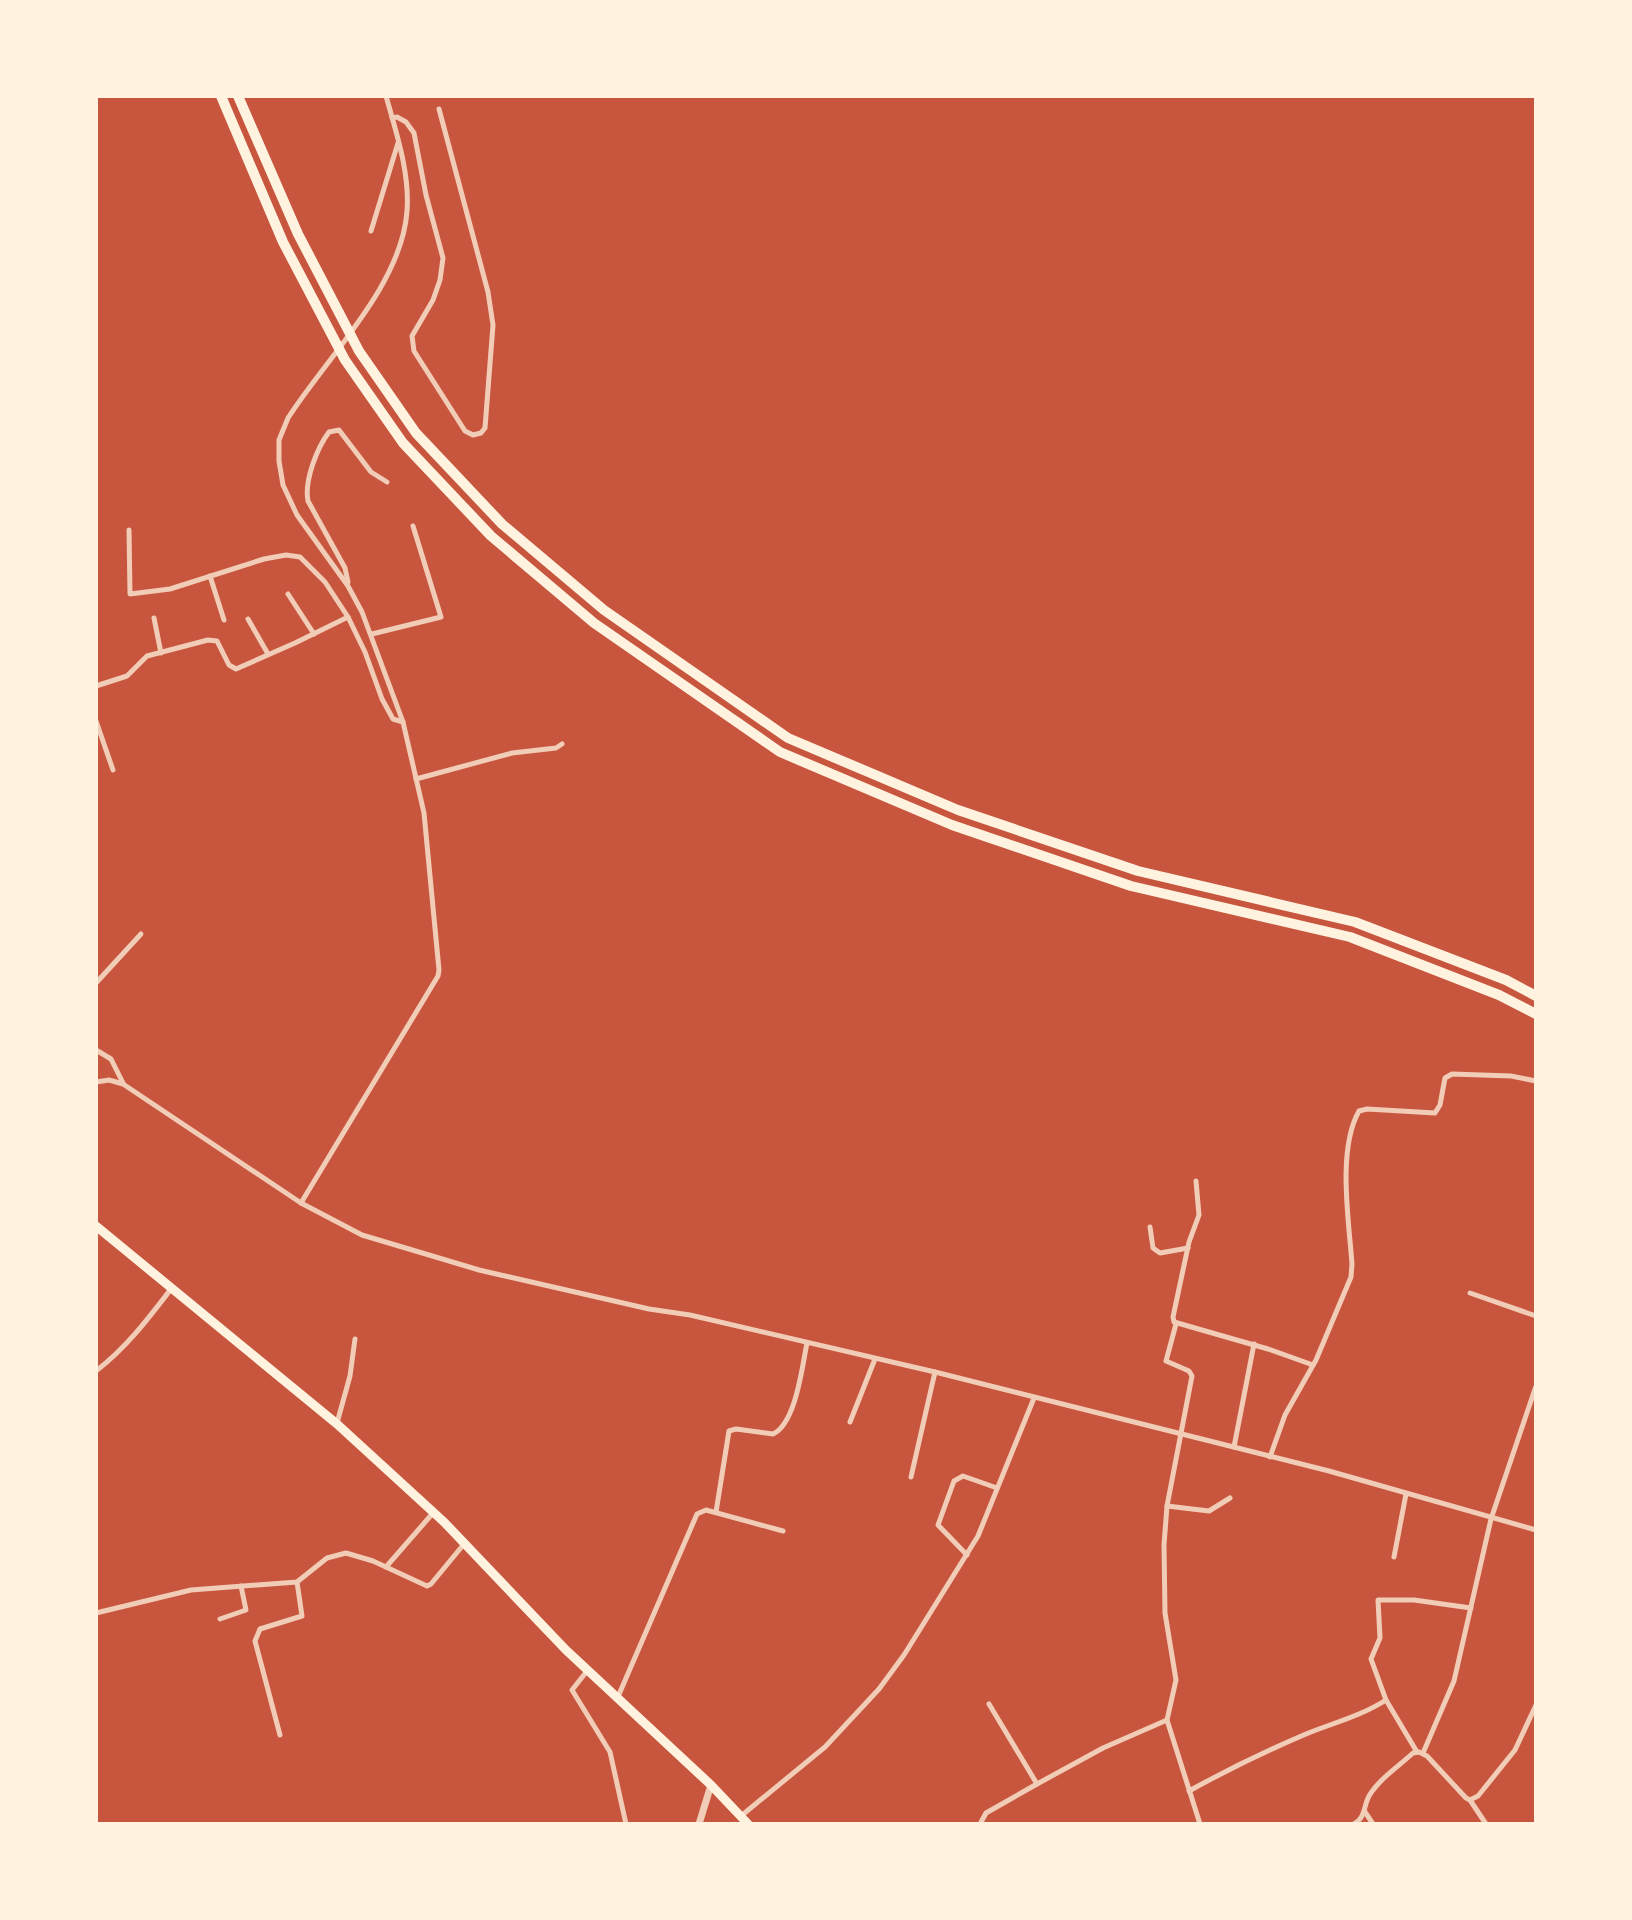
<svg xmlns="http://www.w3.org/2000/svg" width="1632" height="1920" font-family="'PT Sans',sans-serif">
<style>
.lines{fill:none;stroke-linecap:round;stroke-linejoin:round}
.minor{stroke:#f1ccb7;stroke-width:5}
.tertiary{stroke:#f1ccb7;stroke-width:7}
.trunk{stroke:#fff3e0;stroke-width:9}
.motorway{stroke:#fff3e0;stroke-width:10}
</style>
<rect width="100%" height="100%" fill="#c8553d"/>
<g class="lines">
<g class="minor">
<polyline points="392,118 397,117 406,122 414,133 426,195 443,258 440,280 433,300 412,336 414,351 465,431 473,435 481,433 485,428 493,325 488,292 439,109"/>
<polyline points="371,231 398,143"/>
<polyline points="129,530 130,594 170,589 264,559 286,555 300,557 325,582 348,617 365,652 382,699 393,719 403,722"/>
<polyline points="210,576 224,620"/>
<path d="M 348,582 L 345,568 L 308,501 C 304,481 317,448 329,432 L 339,430 L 371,472 L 387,482"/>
<polyline points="288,594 314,634"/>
<polyline points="154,618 161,653"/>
<polyline points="248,619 268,654"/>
<polyline points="372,634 441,617 413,526"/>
<polyline points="96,686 127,676 147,656 208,640 217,641 229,665 236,669 295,643 348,617"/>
<polyline points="96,721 113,770"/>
<polyline points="416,779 512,753 556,748 562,744"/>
<polyline points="96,983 141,934"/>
<polyline points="96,1050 111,1059 123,1083"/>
<polyline points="96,1082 109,1080 123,1084 301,1203 362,1235 479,1270 649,1309 690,1315 935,1372 1329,1471 1536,1530"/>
<polyline points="1196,1181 1199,1215 1189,1242 1173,1317 1174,1322 1268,1349 1313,1365"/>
<path d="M 301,1203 L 438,976 L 439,970 L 424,813 L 403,722 L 362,612 L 348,586 L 297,515 L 283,485 L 279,461 L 279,440 L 288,418 C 327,357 402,285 407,211 C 410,173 396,132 386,96"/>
<polyline points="1150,1227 1153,1248 1160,1253 1188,1248"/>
<polyline points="1470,1293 1536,1316"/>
<path d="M 96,1371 C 126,1348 148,1319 171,1289"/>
<polyline points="850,1422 875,1359"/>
<polyline points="337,1423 350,1376 355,1339"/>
<polyline points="1234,1447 1254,1344"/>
<path d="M 1270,1457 L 1285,1415 L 1316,1360 L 1351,1277 L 1352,1264 C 1349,1221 1337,1150 1359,1111 L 1367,1109 L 1435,1113 L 1440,1105 L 1445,1078 L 1452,1074 L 1511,1076 L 1536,1081"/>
<polyline points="911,1477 935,1372"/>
<polyline points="1167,1506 1209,1511 1230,1498"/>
<path d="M 716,1512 L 729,1431 L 736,1429 L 773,1434 C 796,1423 802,1367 807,1343"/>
<polyline points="967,1555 938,1525 954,1481 963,1476 997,1488"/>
<polyline points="1394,1557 1406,1494"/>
<polyline points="386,1567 433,1513"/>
<polyline points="96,1613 191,1590 297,1582 327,1558 346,1553 373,1561 427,1586 431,1584 464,1544"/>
<polyline points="220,1619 246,1610 241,1586"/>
<polyline points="587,1671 572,1690 610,1752 626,1824"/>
<polyline points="617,1699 697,1514 706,1510 783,1531"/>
<polyline points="1386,1700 1417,1752"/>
<polyline points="989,1704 1037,1784"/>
<polyline points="1167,1720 1200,1824"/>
<polyline points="280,1735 255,1641 260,1629 302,1616 297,1582"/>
<polyline points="1423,1753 1454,1681 1491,1519 1536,1386"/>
<path d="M 1189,1791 C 1227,1770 1266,1751 1306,1734 C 1333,1723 1361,1716 1386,1700 L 1371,1659 L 1380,1638 L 1378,1600 L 1414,1600 L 1471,1608"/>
<polyline points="1470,1800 1486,1824"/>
<polyline points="1365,1812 1373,1824"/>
<polyline points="741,1816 825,1747 879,1689 904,1655 978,1536 1034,1398"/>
<polyline points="980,1824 986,1813 1037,1784 1103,1748 1167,1720 1176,1680 1165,1613 1164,1545 1167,1506 1192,1376 1189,1371 1166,1361 1176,1324"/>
<path d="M 1354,1824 C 1366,1817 1363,1807 1369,1796 C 1379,1779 1399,1766 1413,1753 L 1419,1752 L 1427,1756 L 1466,1798 L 1470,1800 L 1478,1796 L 1515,1750 L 1536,1705"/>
</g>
<polyline class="tertiary" points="699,1824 711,1785"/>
<polyline class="trunk" points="96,1226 337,1424 444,1522 566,1650 711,1785 748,1824"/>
<g class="motorway">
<polyline points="221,96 283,242 345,360 403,443 491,536 594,623 780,752 952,825 1131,886 1350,937 1499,995 1536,1014"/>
<polyline points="238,96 298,234 359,351 416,433 502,524 604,610 788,738 958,810 1138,871 1355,922 1506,980 1536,996"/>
</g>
</g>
<rect width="1632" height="1920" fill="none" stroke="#fff3e0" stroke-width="196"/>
</svg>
